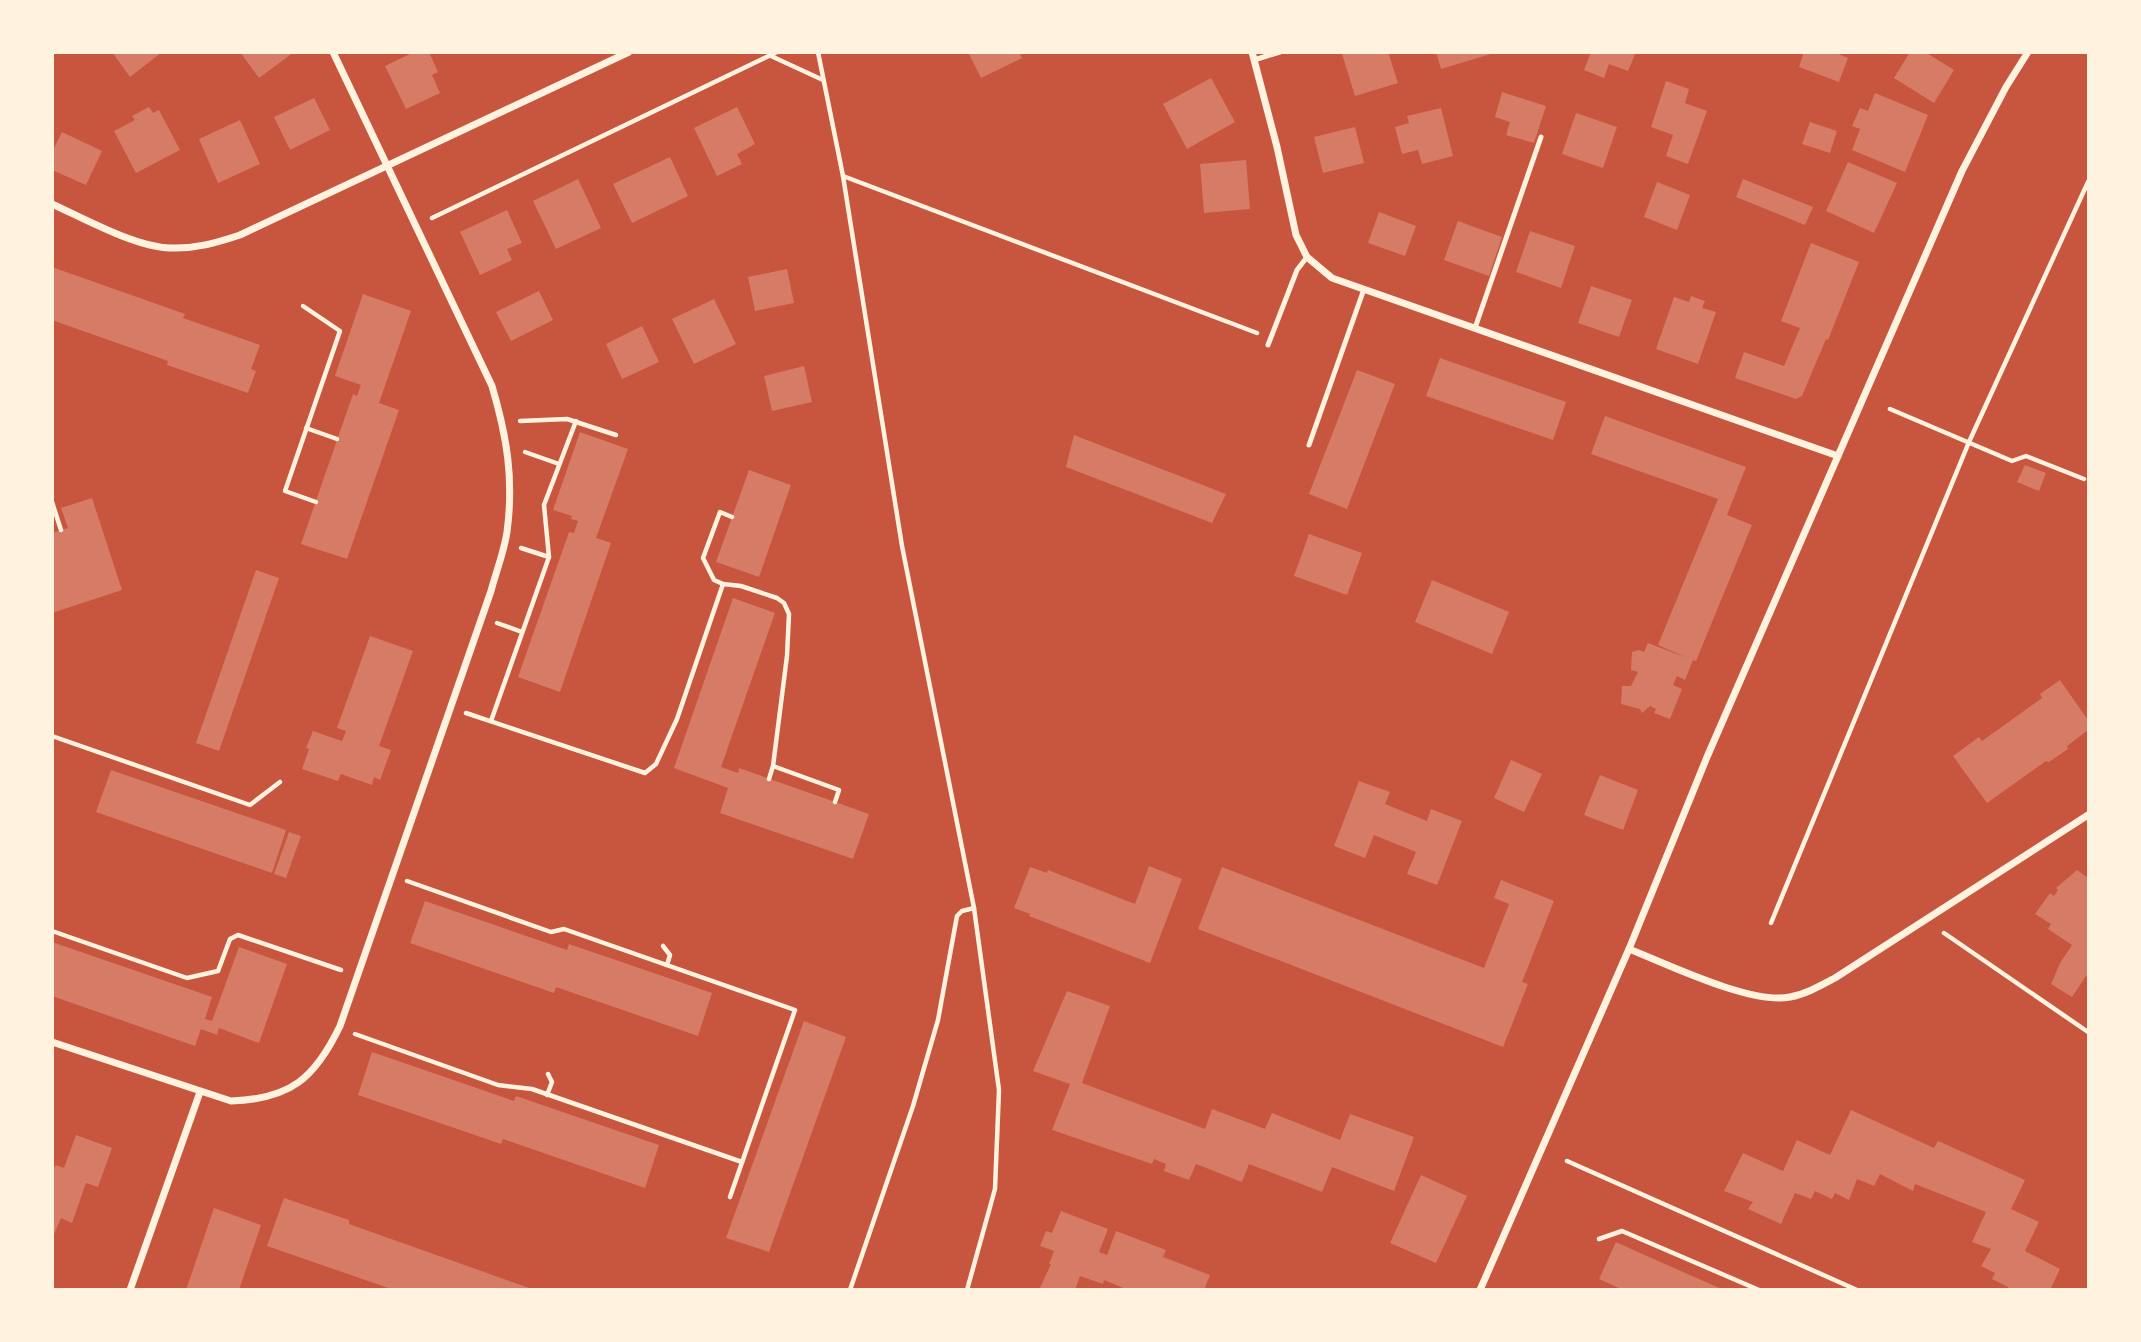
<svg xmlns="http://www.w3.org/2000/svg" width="2141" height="1342" font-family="Poppins,sans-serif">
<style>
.building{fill:#d67c66}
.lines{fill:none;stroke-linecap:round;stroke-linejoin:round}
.path{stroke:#fff3e0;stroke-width:4.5}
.service{stroke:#fff3e0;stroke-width:5}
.minor{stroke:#fff3e0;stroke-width:7}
</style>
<rect width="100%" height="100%" fill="#c8553d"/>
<g class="building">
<polygon points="112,52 162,52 130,77"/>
<polygon points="240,52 294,52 259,78"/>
<polygon points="414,52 429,52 438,72 432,75 440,93 406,109 385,66"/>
<polygon points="968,52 1019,52 1022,58 981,78"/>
<polygon points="1347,52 1388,52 1398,83 1355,96 1342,54"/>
<polygon points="1436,52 1494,52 1494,53 1441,69"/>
<polygon points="1591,52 1636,52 1628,71 1609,64 1604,78 1584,70"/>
<polygon points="1804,52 1834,52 1848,58 1839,82 1799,67"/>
<polygon points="1910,52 1925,52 1954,70 1934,103 1894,78"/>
<polygon points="1211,78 1235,122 1187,149 1163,104"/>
<polygon points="1666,81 1689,89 1685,103 1707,111 1688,164 1666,156 1673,135 1651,127"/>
<polygon points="1502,92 1546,106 1534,143 1506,135 1510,122 1495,117"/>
<polygon points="1875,93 1928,115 1905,172 1852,150 1860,129 1852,126 1860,108 1868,111"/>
<polygon points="314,98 330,130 290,150 274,117"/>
<polygon points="149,107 153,113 159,110 180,150 136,173 114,131 135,120 132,116"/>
<polygon points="737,107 755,144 737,154 742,164 717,176 694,128"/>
<polygon points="1441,108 1453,156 1422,164 1418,150 1402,154 1395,127 1409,123 1407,116"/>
<polygon points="1576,113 1617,127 1603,168 1562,154"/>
<polygon points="240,120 260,164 218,183 199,139"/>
<polygon points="1810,122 1837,131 1830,153 1802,144"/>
<polygon points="1355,127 1364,163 1323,173 1314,137"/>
<polygon points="62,132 102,151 86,185 52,170 52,152"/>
<polygon points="670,157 688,196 632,223 613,184"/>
<polygon points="1246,160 1250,209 1204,213 1200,164"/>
<polygon points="1848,162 1897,183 1874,233 1826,211"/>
<polygon points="578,179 601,228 556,249 533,201"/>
<polygon points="1743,179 1813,207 1805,225 1736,197"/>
<polygon points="1657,182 1690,195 1677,230 1644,217"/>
<polygon points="507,210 522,243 507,249 512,260 480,275 460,232"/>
<polygon points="1379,212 1416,226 1405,256 1368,243"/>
<polygon points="1458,221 1502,237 1489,276 1444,260"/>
<polygon points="1530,231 1575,246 1561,288 1516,272"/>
<polygon points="1811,243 1859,262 1828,340 1826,339 1802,396 1796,399 1735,378 1744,352 1784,366 1800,328 1781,321"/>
<polygon points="52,267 185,314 183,318 260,345 251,369 256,371 248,393 167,365 168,361 52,320"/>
<polygon points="787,269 794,303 755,311 748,277"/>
<polygon points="1591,286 1632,300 1619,337 1578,323"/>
<polygon points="539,291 553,320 511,341 496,312"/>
<polygon points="363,294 411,311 379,403 399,410 347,559 301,544 353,394 357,396 361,385 335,376"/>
<polygon points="1691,296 1705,301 1702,308 1716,312 1698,364 1656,349 1674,297 1689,302"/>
<polygon points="714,299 736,344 694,364 672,319"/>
<polygon points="642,326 659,362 622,379 606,344"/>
<polygon points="1440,358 1566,402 1553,440 1426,396"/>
<polygon points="804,366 812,402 772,411 764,376"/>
<polygon points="1357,370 1395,384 1347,509 1309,494"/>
<polygon points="1605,416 1746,467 1727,515 1752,525 1696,661 1693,660 1685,680 1677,676 1673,685 1682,689 1670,719 1654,713 1656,709 1650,706 1642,713 1640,709 1621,704 1622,686 1631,686 1638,672 1631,670 1632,652 1639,650 1644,652 1648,643 1687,658 1658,645 1718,499 1591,454"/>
<polygon points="580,432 628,449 596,538 611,543 560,692 518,677 569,532 574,533 578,521 571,519 572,516 553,510"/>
<polygon points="1074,435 1226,494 1212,523 1066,467"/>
<polygon points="2025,465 2046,473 2039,491 2017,482"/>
<polygon points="749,470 791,485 759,577 716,562"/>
<polygon points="92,498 122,590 52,613 52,533 68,528 61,508"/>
<polygon points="1309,534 1362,553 1347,595 1294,576"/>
<polygon points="256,570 279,578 219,751 196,743"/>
<polygon points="1432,580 1509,612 1492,654 1415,622"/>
<polygon points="733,598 775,613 721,767 738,773 739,768 869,814 853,859 720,813 728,788 674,768"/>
<polygon points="370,636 413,651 379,746 391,750 380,780 374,777 372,785 341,774 338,781 302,769 309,749 306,748 313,731 342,741 346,731 337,728"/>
<polygon points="2060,680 2088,720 2088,730 2067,746 2068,749 2049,762 2046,761 1987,803 1953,756 1979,737 1982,741 2042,698 2040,694"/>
<polygon points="1511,760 1542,774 1524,812 1494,798"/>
<polygon points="111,770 286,830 272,873 96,812"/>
<polygon points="1600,775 1638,790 1623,830 1584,815"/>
<polygon points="1359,781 1390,792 1385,804 1427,821 1431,809 1462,821 1437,885 1407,874 1416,852 1374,835 1365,858 1334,846"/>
<polygon points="289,832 301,836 286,878 274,874"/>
<polygon points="1149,866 1182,879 1150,963 1029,916 1030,914 1014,908 1030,867 1047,873 1048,870 1135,904"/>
<polygon points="1222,867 1484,968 1509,904 1494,898 1501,880 1554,901 1522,982 1528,984 1503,1047 1198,929"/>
<polygon points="2077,870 2088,878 2088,977 2086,976 2072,997 2051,984 2060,963 2072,945 2048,929 2051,924 2035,914 2050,893 2054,896 2058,890 2056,888"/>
<polygon points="425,901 567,950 569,944 712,993 698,1036 556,987 554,993 410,943"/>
<polygon points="52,942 212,997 205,1019 212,1021 239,947 287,964 259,1043 219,1028 217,1035 201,1029 195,1046 52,996"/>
<polygon points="1067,991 1110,1006 1082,1083 1205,1129 1212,1109 1265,1129 1272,1113 1340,1140 1350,1114 1414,1137 1394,1191 1332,1167 1322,1192 1249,1164 1242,1182 1196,1164 1189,1180 1164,1171 1166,1164 1154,1159 1152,1164 1052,1130 1070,1084 1033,1071"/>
<polygon points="804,1021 846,1037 769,1252 726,1238"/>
<polygon points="372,1052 514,1101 516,1096 659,1145 645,1188 503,1139 501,1144 358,1095"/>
<polygon points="1851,1110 1934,1148 1938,1141 2025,1180 2011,1209 2039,1222 2025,1251 2060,1269 2050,1290 2007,1290 2008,1287 1992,1279 1995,1273 1981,1266 1991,1249 1972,1242 1986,1212 1915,1184 1913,1191 1880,1174 1874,1186 1857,1179 1849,1200 1835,1193 1832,1199 1815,1191 1811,1199 1795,1193 1781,1224 1748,1209 1753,1202 1724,1191 1743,1153 1783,1171 1797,1140 1830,1155"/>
<polygon points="76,1135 112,1148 98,1187 86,1183 72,1223 61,1218 52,1239 52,1170 56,1165 64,1168"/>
<polygon points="1421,1175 1467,1196 1436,1263 1390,1243"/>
<polygon points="284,1198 349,1220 349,1224 535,1290 394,1290 267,1246"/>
<polygon points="214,1208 261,1225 239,1290 186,1290"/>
<polygon points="1061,1211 1108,1229 1099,1252 1107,1255 1116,1231 1166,1250 1163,1257 1210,1275 1204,1290 1128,1290 1104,1280 1103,1284 1080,1276 1075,1290 1040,1288 1051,1264 1049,1264 1054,1251 1040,1246 1046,1231 1052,1233"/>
<polygon points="1616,1242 1640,1253 1724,1290 1623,1290 1599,1279"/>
</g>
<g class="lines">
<g class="path">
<polyline points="818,52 843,176 902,546 974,908 962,911 957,916 938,1020 913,1106 850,1290"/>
<polyline points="771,56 823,80"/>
<polyline points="843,176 1257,333"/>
<polyline points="432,218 777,52"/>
<polyline points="303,306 340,331 285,491 316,502"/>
<polyline points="1890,409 2012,461 2026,456 2084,479"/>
<polyline points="520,421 567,419 616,435"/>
<polyline points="306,428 337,439"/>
<polyline points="525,452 559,464"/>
<polyline points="52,502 61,530"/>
<polyline points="732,517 720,512 703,558 714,580 723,584 741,586 777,598 784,603 789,614 787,656 773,766 769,779"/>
<polyline points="521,548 549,557"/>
<polyline points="497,623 522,632"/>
<polyline points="466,713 645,773 656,764 677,719 723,584"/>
<polyline points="491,721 549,557 544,505 576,421"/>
<polyline points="52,736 250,805 280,782"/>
<polyline points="773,766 839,790 835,802"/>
<polyline points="407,881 551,932 564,929 795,1010 730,1197"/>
<polyline points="1771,923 1969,442 2088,182"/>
<polyline points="52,931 187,978 218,971 230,939 238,935 341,970"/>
<polyline points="1944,933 2088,1032"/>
<polyline points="663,946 670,955 667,965"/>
<polyline points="355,1034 498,1085 532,1089 742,1162"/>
<polyline points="547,1095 552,1082 548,1074"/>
<polyline points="1567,1161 1857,1290"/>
<polyline points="1599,1239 1622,1231 1759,1290"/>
<polyline points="967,1290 995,1189 999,1090 974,908"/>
</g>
<g class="service">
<polyline points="1254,60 1280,52"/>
<polyline points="1475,328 1541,137"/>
<polyline points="1268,345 1297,270 1307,257"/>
<polyline points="1309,445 1364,289"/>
</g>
<g class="minor">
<polyline points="1252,52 1277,147 1296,235 1307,257 1332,278 1838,456"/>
<path d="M 52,204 C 85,219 135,247 170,248 C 195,249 216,243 240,235 L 629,52"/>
<path d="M 1629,949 C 1667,964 1751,1005 1790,997 C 1806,994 1820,986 1835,978 L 2088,815"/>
<path d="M 52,1042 L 231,1101 C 291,1099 315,1078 340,1026 L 491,591 C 496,572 504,552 507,532 C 514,479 507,437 492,386 L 333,52"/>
<polyline points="130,1290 200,1092"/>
<polyline points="1480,1290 1629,949 1707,757 1962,171 2006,87 2028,52"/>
</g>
</g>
<rect width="2141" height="1342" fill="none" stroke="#fff3e0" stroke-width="108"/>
</svg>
